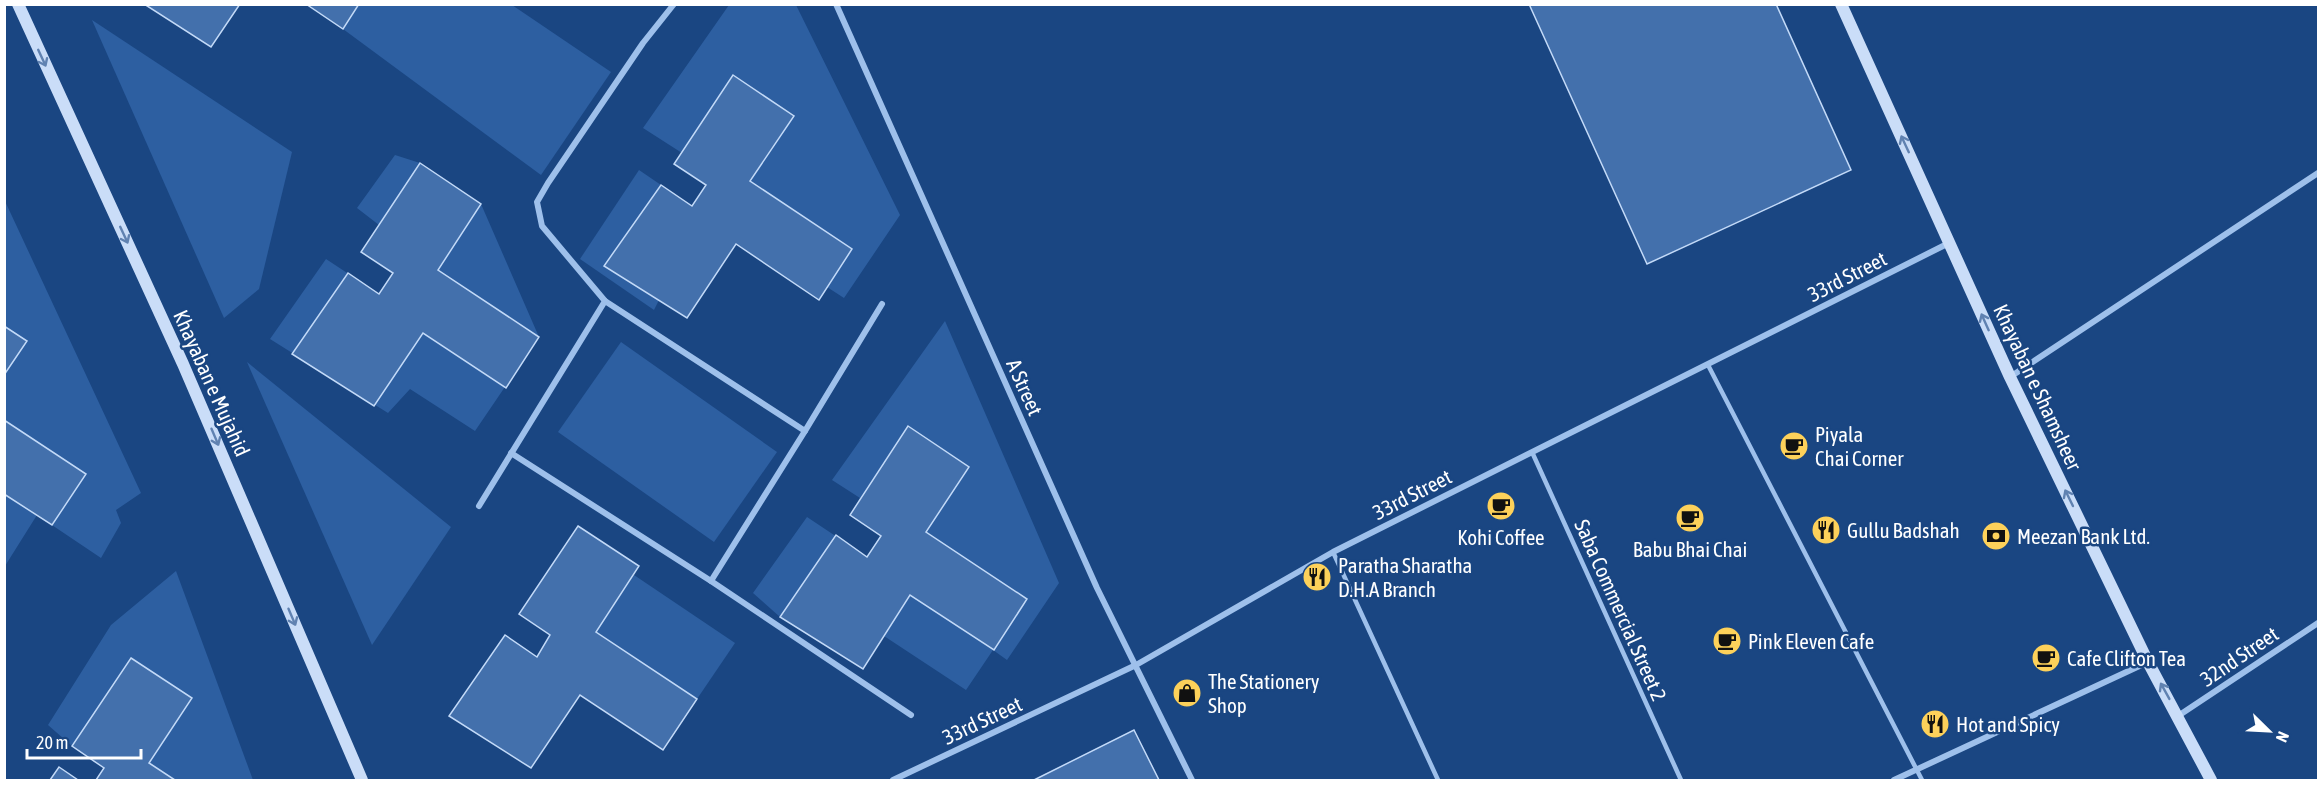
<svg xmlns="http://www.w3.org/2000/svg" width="2323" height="785" font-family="'Asap Condensed',sans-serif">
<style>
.green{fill:#2d5fa1}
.building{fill:#4370ac;stroke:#c3daf8;stroke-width:1.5}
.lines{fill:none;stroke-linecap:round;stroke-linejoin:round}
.lane{stroke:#9ec0eb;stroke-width:4.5}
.street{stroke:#9ec0eb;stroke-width:6}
.secondary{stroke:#caddf8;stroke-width:12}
.oneway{stroke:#6082b1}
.labels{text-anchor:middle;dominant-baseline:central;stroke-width:5;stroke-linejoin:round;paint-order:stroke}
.street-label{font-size:21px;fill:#fff;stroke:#1a4682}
.poi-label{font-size:21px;fill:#fff;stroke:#1a4682;text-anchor:start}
</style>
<rect width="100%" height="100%" fill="#1a4682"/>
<g class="green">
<polygon points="359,5 512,5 611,72 541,175 343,29"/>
<polygon points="729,5 796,5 900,215 844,298 827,287 852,249 750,181 794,115 733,75 682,153 643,128"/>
<polygon points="92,20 292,152 259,289 224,318"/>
<polygon points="395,155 420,163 481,204 539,337 475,431 410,389 388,413 270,339 326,259 379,294 393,273 361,252 379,225 357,208"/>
<polygon points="639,170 661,185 659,300 654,310 580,259"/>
<polygon points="4,199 141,493 116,510 121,523 101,558 37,515 5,566"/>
<polygon points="945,321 1059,583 1007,660 993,650 966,690 884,636 863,669 780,617 753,593 807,517 867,557 880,536 850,515 860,498 832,480"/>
<polygon points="621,342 777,452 714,542 558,432"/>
<polygon points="247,362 451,527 372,645"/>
<polygon points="176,571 253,780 175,780 149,763 192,699 131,658 72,746 48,725 111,625"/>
<polygon points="634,575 735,643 697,699 596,632"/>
</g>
<g class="building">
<polygon points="144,4 240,4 211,47"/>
<polygon points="306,4 359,4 343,29"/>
<polygon points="1529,4 1776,4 1851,170 1647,264"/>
<polygon points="733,75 794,116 750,181 852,249 819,300 736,244 687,318 604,266 661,185 692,206 706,185 674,164"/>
<polygon points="420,163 481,204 438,270 539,337 506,388 423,333 374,406 292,354 348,273 379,294 393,273 361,252"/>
<polygon points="4,326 27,341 4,375"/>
<polygon points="4,420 86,474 52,525 4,494"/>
<polygon points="908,426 969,467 926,532 1027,599 994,650 910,595 863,669 780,617 836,535 867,557 881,536 850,515"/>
<polygon points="578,526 639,566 596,632 697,699 663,750 580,695 531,768 449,716 505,635 537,657 550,635 519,614"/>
<polygon points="131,658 192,698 149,763 175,780 96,780 104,768 72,746"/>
<polygon points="1134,730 1159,780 1034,780"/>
<polygon points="59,767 78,780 50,780"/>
</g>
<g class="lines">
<g class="lane">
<polyline points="1708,365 1922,780"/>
<polyline points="1532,452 1681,780"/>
<polyline points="1333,552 1438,780"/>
</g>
<g class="street">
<polyline points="836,4 1097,588 1192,780"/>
<polyline points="605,301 805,431 711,581"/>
<polyline points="2010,377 2318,173"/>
<polyline points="805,431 882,304"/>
<polyline points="511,453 711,581 911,715"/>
<polyline points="479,506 605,301 542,226 537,202 548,183 643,43 674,4"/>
<polyline points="2178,716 2318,623"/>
<polyline points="893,780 1136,665 1333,552 1949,243"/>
<polyline points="1894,780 2148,662"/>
</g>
<g class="secondary">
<polyline points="18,4 183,364 362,780"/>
<polyline points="1841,4 2010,377 2148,662 2211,780"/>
</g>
</g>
<defs><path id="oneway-shaft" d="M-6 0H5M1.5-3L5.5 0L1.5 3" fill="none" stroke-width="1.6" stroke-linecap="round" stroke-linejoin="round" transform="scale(1.5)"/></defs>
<g class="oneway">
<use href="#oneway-shaft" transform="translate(42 58) rotate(65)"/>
<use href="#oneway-shaft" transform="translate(1905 144) rotate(-115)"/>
<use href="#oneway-shaft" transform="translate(124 235) rotate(65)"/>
<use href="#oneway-shaft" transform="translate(1985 322) rotate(-114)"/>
<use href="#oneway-shaft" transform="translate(215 437) rotate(67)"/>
<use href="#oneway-shaft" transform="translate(2069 498) rotate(-116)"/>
<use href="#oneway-shaft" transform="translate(292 617) rotate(67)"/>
<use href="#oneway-shaft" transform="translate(2165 691) rotate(-119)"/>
</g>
<defs>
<g id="cafe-disc" transform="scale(1.5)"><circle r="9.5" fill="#fdd15a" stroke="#1a4682"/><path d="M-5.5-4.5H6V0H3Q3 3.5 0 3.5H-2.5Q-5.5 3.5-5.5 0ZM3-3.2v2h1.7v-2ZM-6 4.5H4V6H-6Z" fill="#111"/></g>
<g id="restaurant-disc" transform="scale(1.5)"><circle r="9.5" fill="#fdd15a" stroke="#1a4682"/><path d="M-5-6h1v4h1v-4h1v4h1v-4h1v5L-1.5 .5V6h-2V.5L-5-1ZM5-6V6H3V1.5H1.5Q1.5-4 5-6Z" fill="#111"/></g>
<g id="bank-disc" transform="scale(1.5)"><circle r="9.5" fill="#fdd15a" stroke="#1a4682"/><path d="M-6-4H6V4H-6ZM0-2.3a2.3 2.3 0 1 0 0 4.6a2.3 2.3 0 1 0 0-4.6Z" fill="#111"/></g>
<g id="shop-disc" transform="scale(1.5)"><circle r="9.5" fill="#fdd15a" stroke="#1a4682"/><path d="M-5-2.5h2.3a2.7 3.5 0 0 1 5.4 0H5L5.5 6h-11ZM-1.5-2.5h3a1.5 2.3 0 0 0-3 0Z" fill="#111"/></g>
</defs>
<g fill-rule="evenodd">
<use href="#cafe-disc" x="1794" y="446"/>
<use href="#cafe-disc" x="1501" y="506"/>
<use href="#cafe-disc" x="1690" y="518"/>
<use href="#restaurant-disc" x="1826" y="530"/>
<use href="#bank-disc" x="1996" y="536"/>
<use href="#restaurant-disc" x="1317" y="577"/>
<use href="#cafe-disc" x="1727" y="641"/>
<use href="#cafe-disc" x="2046" y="658"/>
<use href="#shop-disc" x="1187" y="693"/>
<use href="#restaurant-disc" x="1935" y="724"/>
</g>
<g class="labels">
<g class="street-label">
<text transform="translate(1847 276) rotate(-27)">33rd Street</text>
<text transform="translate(212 383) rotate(66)">Khayaban e Mujahid</text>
<text transform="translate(1025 387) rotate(66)">A Street</text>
<text transform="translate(2038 387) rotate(65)">Khayaban e Shamsheer</text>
<text transform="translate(1412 494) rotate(-27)">33rd Street</text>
<text transform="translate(1621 610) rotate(66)">Saba Commercial Street 2</text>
<text transform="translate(2239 656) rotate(-34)">32nd Street</text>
<text transform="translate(982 720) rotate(-25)">33rd Street</text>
</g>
<g class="poi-label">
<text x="1815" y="434">Piyala<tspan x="1815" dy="24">Chai Corner</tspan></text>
<text x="1847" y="530">Gullu Badshah</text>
<text x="2017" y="536">Meezan Bank Ltd.</text>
<text x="1501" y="537" text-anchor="middle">Kohi Coffee</text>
<text x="1690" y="549" text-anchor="middle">Babu Bhai Chai</text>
<text x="1338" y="565">Paratha Sharatha<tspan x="1338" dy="24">D.H.A Branch</tspan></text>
<text x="1748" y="641">Pink Eleven Cafe</text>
<text x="2067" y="658">Cafe Clifton Tea</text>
<text x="1208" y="681">The Stationery<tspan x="1208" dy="24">Shop</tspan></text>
<text x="1956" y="724">Hot and Spicy</text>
</g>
</g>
<rect width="2323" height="785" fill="none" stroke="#ffffff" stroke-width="12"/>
<g transform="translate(2269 731) rotate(114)" stroke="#1a4682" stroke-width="4.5" paint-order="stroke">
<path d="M0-4.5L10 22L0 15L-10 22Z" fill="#ffffff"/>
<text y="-9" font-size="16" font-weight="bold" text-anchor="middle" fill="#ffffff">N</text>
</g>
<path d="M27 749v9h114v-9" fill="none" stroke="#ffffff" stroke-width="3"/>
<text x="36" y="749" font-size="18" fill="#ffffff" stroke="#1a4682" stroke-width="4.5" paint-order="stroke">20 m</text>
</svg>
